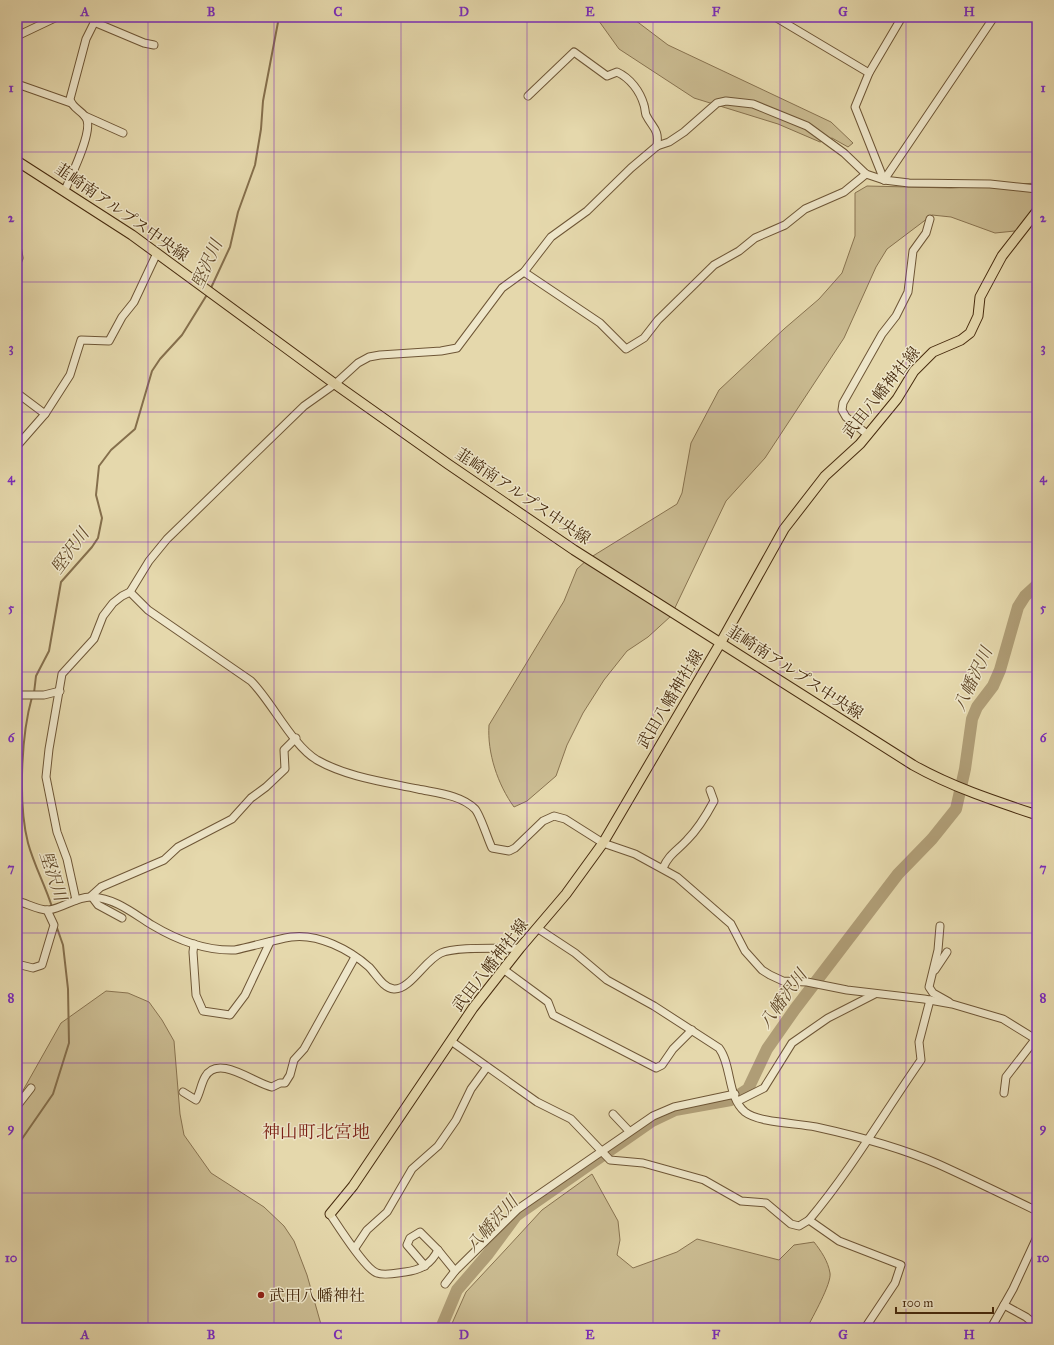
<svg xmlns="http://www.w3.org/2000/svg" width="1054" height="1345" font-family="'IM FELL Great Primer','Noto Serif JP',serif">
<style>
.green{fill:#cabb91;stroke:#887350}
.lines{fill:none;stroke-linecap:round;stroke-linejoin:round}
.stream{stroke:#856f4c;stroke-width:2}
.river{stroke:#af9d76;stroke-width:12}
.minor-casing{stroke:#6e5636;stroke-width:9}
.major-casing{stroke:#472b0e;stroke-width:11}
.minor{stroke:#eee6c9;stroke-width:7}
.major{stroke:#e5d8ac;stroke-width:9}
.grid{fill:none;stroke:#7b2cbf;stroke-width:1;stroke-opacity:0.55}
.poi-dot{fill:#8f2418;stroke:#eee6c9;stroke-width:1.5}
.labels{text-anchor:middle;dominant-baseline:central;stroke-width:3;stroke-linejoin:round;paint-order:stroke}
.street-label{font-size:16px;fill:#472b0e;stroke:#eee6c9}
.poi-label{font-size:16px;fill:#472b0e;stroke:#eee6c9;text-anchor:start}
.water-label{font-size:17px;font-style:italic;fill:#614828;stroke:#eee6c9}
.quarter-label{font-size:18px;fill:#7a1f14;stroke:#eee6c9}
.neatline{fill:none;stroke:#7b2cbf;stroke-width:1.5}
.grid-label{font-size:13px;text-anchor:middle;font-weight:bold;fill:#7b2cbf}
</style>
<rect width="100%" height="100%" fill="#e5d8ac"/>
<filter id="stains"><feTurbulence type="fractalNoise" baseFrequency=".005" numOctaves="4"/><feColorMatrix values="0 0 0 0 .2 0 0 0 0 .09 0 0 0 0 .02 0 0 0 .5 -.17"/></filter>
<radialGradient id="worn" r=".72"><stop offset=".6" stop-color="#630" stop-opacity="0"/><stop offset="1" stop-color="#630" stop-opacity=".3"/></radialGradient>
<g class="green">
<polygon points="596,17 631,17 668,45 831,122 853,143 848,147 832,138 820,142 778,124 694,98 619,49"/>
<path d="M 1037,183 L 1037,214 L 1015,231 L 995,233 L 951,217 L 932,215 L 887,249 L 876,267 L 844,338 L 765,458 L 726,501 L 671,616 L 648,637 L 627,651 L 604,680 L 583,713 L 567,745 L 556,776 L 527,801 L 514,807 C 498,785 487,753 489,725 L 564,601 L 577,569 L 588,559 L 677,504 L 682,493 L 691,443 L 719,390 L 784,329 L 819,299 L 842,273 L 855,236 L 855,193 L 867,186 L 951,188 Z"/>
<polygon points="106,991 128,993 149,1002 162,1020 174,1041 180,1114 184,1135 211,1173 264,1207 284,1226 294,1241 307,1275 322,1328 17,1328 17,1101 61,1023"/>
<path d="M 592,1174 L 618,1221 L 620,1240 L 617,1255 L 633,1268 L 677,1252 L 697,1239 L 779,1260 L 794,1245 L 814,1242 C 821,1251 828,1261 830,1273 C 832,1283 812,1318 807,1328 L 450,1328 L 466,1292 L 507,1248 L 542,1210 Z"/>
</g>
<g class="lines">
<g class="stream">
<polyline points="210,290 230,247 238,212 255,165 261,129 263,101 279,17"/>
<polyline points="34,693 36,676 49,651 61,582 92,547 98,538 102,518 96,495 99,466 111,450 135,429 152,371 160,359 182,335 208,293"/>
<path d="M 32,697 C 21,736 18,804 28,843 C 34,865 45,885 52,907"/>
<polyline points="17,1146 53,1094 69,1043 68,989 63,945 56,925"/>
</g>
<polyline class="river" points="441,1328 457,1290 488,1254 516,1216 524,1210 652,1121 675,1110 731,1100 748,1089 767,1049 795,1009 898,874 932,839 956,809 965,769 972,719 977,707 993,686 1000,670 1018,607 1025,596 1037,585"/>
<g class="minor-casing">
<g id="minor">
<polyline points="775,17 869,73"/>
<polyline points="94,22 144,43 154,45"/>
<polyline points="17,36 57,17"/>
<polyline points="17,88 20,85 71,103"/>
<path d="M 528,96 L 574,52 L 607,76 L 617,72 C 630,78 640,91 644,105 C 645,108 645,112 646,115 C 653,129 659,128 657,146"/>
<polyline points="85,116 123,133"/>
<polyline points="884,180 994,17"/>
<polyline points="884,180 855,107 869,73 902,17"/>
<path d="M 65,190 C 71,176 92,134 87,120 C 84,111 72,109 70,99 L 86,39 L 97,17"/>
<polyline points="17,246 19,258 17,263"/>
<polyline points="524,272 600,323 626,349 644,338 658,320 714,265 739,251 755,238 785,225 805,209 844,192 866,174"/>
<polyline points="17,393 45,414"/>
<polyline points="868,435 846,417 842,410 843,403 882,334 896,316 908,292 913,251 926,233 930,219"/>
<polyline points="17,446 45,414 70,375 81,340 109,341 122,317 134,302 157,253"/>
<path d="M 130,592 L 148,610 L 251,681 C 272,702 292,745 317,760 C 347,777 385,782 418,789 C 437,793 461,795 475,809 C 480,814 488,840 492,848 L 509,851 L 515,848 L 543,821 L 554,816 L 565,819 L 603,843 L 635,854 L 677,877 L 731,924 L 745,951 L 762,970 L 770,975 L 783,981 L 807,982 L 847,990 L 924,999 L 952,1004 L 1003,1019 L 1037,1040"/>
<polyline points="17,695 44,695 60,691"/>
<path d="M 663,868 C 669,854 677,851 687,840 C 698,829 707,814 714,801 L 710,790"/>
<polyline points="91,896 101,887 164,860 178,847 232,819 251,798 266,787 285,769 284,750 296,738"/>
<polyline points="92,897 98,905 122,918"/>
<polyline points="76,900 67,859 57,832 46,777 49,749 62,674 94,639 103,616 113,603 122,596 130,592 149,561 167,539 304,406 335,384 358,363 369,357 380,355 441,351 457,348 502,288 524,272 551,237 587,211 631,168 657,146 669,142 684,132 717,103 726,101 753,104 807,126 844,153 866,174 884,180 909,183 990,184 1037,189"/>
<path d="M 17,901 C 26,903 40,911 49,910 C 63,908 78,896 92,897 C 115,898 134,914 152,925 C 177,940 206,951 235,950 C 254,946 273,940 291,937 C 318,933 350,950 369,967 C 376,974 383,988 394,989 C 410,990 425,960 441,953 C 456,946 500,949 520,948"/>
<polyline points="940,926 938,950 929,987 933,993 949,1002"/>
<path d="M 537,928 L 575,953 L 607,980 L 654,1006 L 719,1048 C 732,1065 727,1097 745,1112 C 759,1123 798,1123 816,1127 C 857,1136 899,1147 938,1164 C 971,1179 1004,1195 1037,1211"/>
<polyline points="194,944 193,952 196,995 203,1011 230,1015 245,995 270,942"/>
<polyline points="17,964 33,968 42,965 54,925 47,910"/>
<polyline points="503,969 548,1002 553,1015 656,1068 662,1065 673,1049 692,1030"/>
<polyline points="935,970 947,952"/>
<polyline points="451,1041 537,1102 571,1119 610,1160 643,1163 704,1180 741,1201 766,1203 791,1224 799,1226 809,1220 839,1241 901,1265 895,1283 865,1328"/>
<path d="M 183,1092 L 196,1100 C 200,1093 201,1084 205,1077 C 218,1053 255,1084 272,1087 L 280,1083 L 285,1083 L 290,1075 L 294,1060 L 304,1049 L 355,957"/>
<polyline points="1004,1093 1006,1077 1037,1037"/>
<polyline points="738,1101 764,1088 792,1043 828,1018 875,994"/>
<polyline points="17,1106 31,1088"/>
<polyline points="613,1114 629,1131"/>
<path d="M 330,1214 C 338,1226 366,1270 377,1273 C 385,1276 397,1273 405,1272 C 421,1270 431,1264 438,1250"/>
<path d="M 809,1220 C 851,1170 884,1113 921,1060 L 919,1042 L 930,1000"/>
<polyline points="355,1248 367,1230 387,1212 412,1169 438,1146 456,1120 471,1089 487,1067"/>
<polyline points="425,1266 407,1245 410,1238 420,1232 438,1250 455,1271"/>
<polyline points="445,1284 455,1271 518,1209 653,1116 674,1107 735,1094"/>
<polyline points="1004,1305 1026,1317 1037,1326"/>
<polyline points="991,1328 1013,1289 1037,1237"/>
</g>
</g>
<g class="major-casing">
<g id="major">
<path d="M 17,161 L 132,235 L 335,384 L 448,464 L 574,550 L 913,765 C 952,787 995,801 1037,815"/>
<polyline points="330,1214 353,1186 473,1008 520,948 566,894 603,843 721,642 784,529 825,476 860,444 897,399 914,371 933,352 961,340 970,333 978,316 980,297 1002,256 1037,211"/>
</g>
</g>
<use href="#minor" class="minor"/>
<use href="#major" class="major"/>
</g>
<path class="grid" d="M 148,17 L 148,1328M 274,17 L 274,1328M 401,17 L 401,1328M 527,17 L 527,1328M 653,17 L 653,1328M 780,17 L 780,1328M 906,17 L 906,1328M 17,152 L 1037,152M 17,282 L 1037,282M 17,412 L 1037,412M 17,542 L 1037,542M 17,672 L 1037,672M 17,803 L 1037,803M 17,933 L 1037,933M 17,1063 L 1037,1063M 17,1193 L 1037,1193"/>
<circle class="poi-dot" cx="261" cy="1295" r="4"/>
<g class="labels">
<g class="street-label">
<text transform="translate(122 212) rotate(35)">韮崎南アルプス中央線</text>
<text transform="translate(881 392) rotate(-51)">武田八幡神社線</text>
<text transform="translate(523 496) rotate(34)">韮崎南アルプス中央線</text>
<text transform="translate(795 672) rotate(33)">韮崎南アルプス中央線</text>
<text transform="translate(670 699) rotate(-59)">武田八幡神社線</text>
<text transform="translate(490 965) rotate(-52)">武田八幡神社線</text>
</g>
<g class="poi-label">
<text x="269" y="1295">武田八幡神社</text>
</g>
<g class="water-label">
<text transform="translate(207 264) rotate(-66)">堅沢川</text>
<text transform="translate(70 551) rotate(-54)">堅沢川</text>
<text transform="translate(973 679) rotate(-65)">八幡沢川</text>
<text transform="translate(53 876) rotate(72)">堅沢川</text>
<text transform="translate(783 999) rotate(-54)">八幡沢川</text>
<text transform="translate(492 1224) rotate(-48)">八幡沢川</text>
</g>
<g class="quarter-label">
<text x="316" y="1132">神山町北宮地</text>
</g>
</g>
<rect width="1054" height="1345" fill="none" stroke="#e5d8ac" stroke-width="44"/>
<path d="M896 1307v6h97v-6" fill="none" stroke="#472b0e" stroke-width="2"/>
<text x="902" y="1307" font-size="12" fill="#472b0e" stroke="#eee6c9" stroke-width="3" paint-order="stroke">100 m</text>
<rect x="22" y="22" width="1010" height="1301" class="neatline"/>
<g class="grid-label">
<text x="85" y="16">A</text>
<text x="211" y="16">B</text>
<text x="338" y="16">C</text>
<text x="464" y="16">D</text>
<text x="590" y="16">E</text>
<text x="716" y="16">F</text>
<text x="843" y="16">G</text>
<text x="969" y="16">H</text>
<text x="11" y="92">1</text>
<text x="1043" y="92">1</text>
<text x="11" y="222">2</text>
<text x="1043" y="222">2</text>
<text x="11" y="352">3</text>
<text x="1043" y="352">3</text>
<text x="11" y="482">4</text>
<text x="1043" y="482">4</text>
<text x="11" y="612">5</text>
<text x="1043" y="612">5</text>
<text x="11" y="742">6</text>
<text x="1043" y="742">6</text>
<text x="11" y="872">7</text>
<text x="1043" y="872">7</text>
<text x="11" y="1002">8</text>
<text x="1043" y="1002">8</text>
<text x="11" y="1132">9</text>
<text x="1043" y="1132">9</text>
<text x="11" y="1262">10</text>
<text x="1043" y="1262">10</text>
<text x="85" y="1339">A</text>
<text x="211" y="1339">B</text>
<text x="338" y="1339">C</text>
<text x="464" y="1339">D</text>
<text x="590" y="1339">E</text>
<text x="716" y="1339">F</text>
<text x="843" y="1339">G</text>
<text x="969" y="1339">H</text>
</g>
<rect width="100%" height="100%" filter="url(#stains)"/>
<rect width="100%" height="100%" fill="url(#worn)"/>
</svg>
